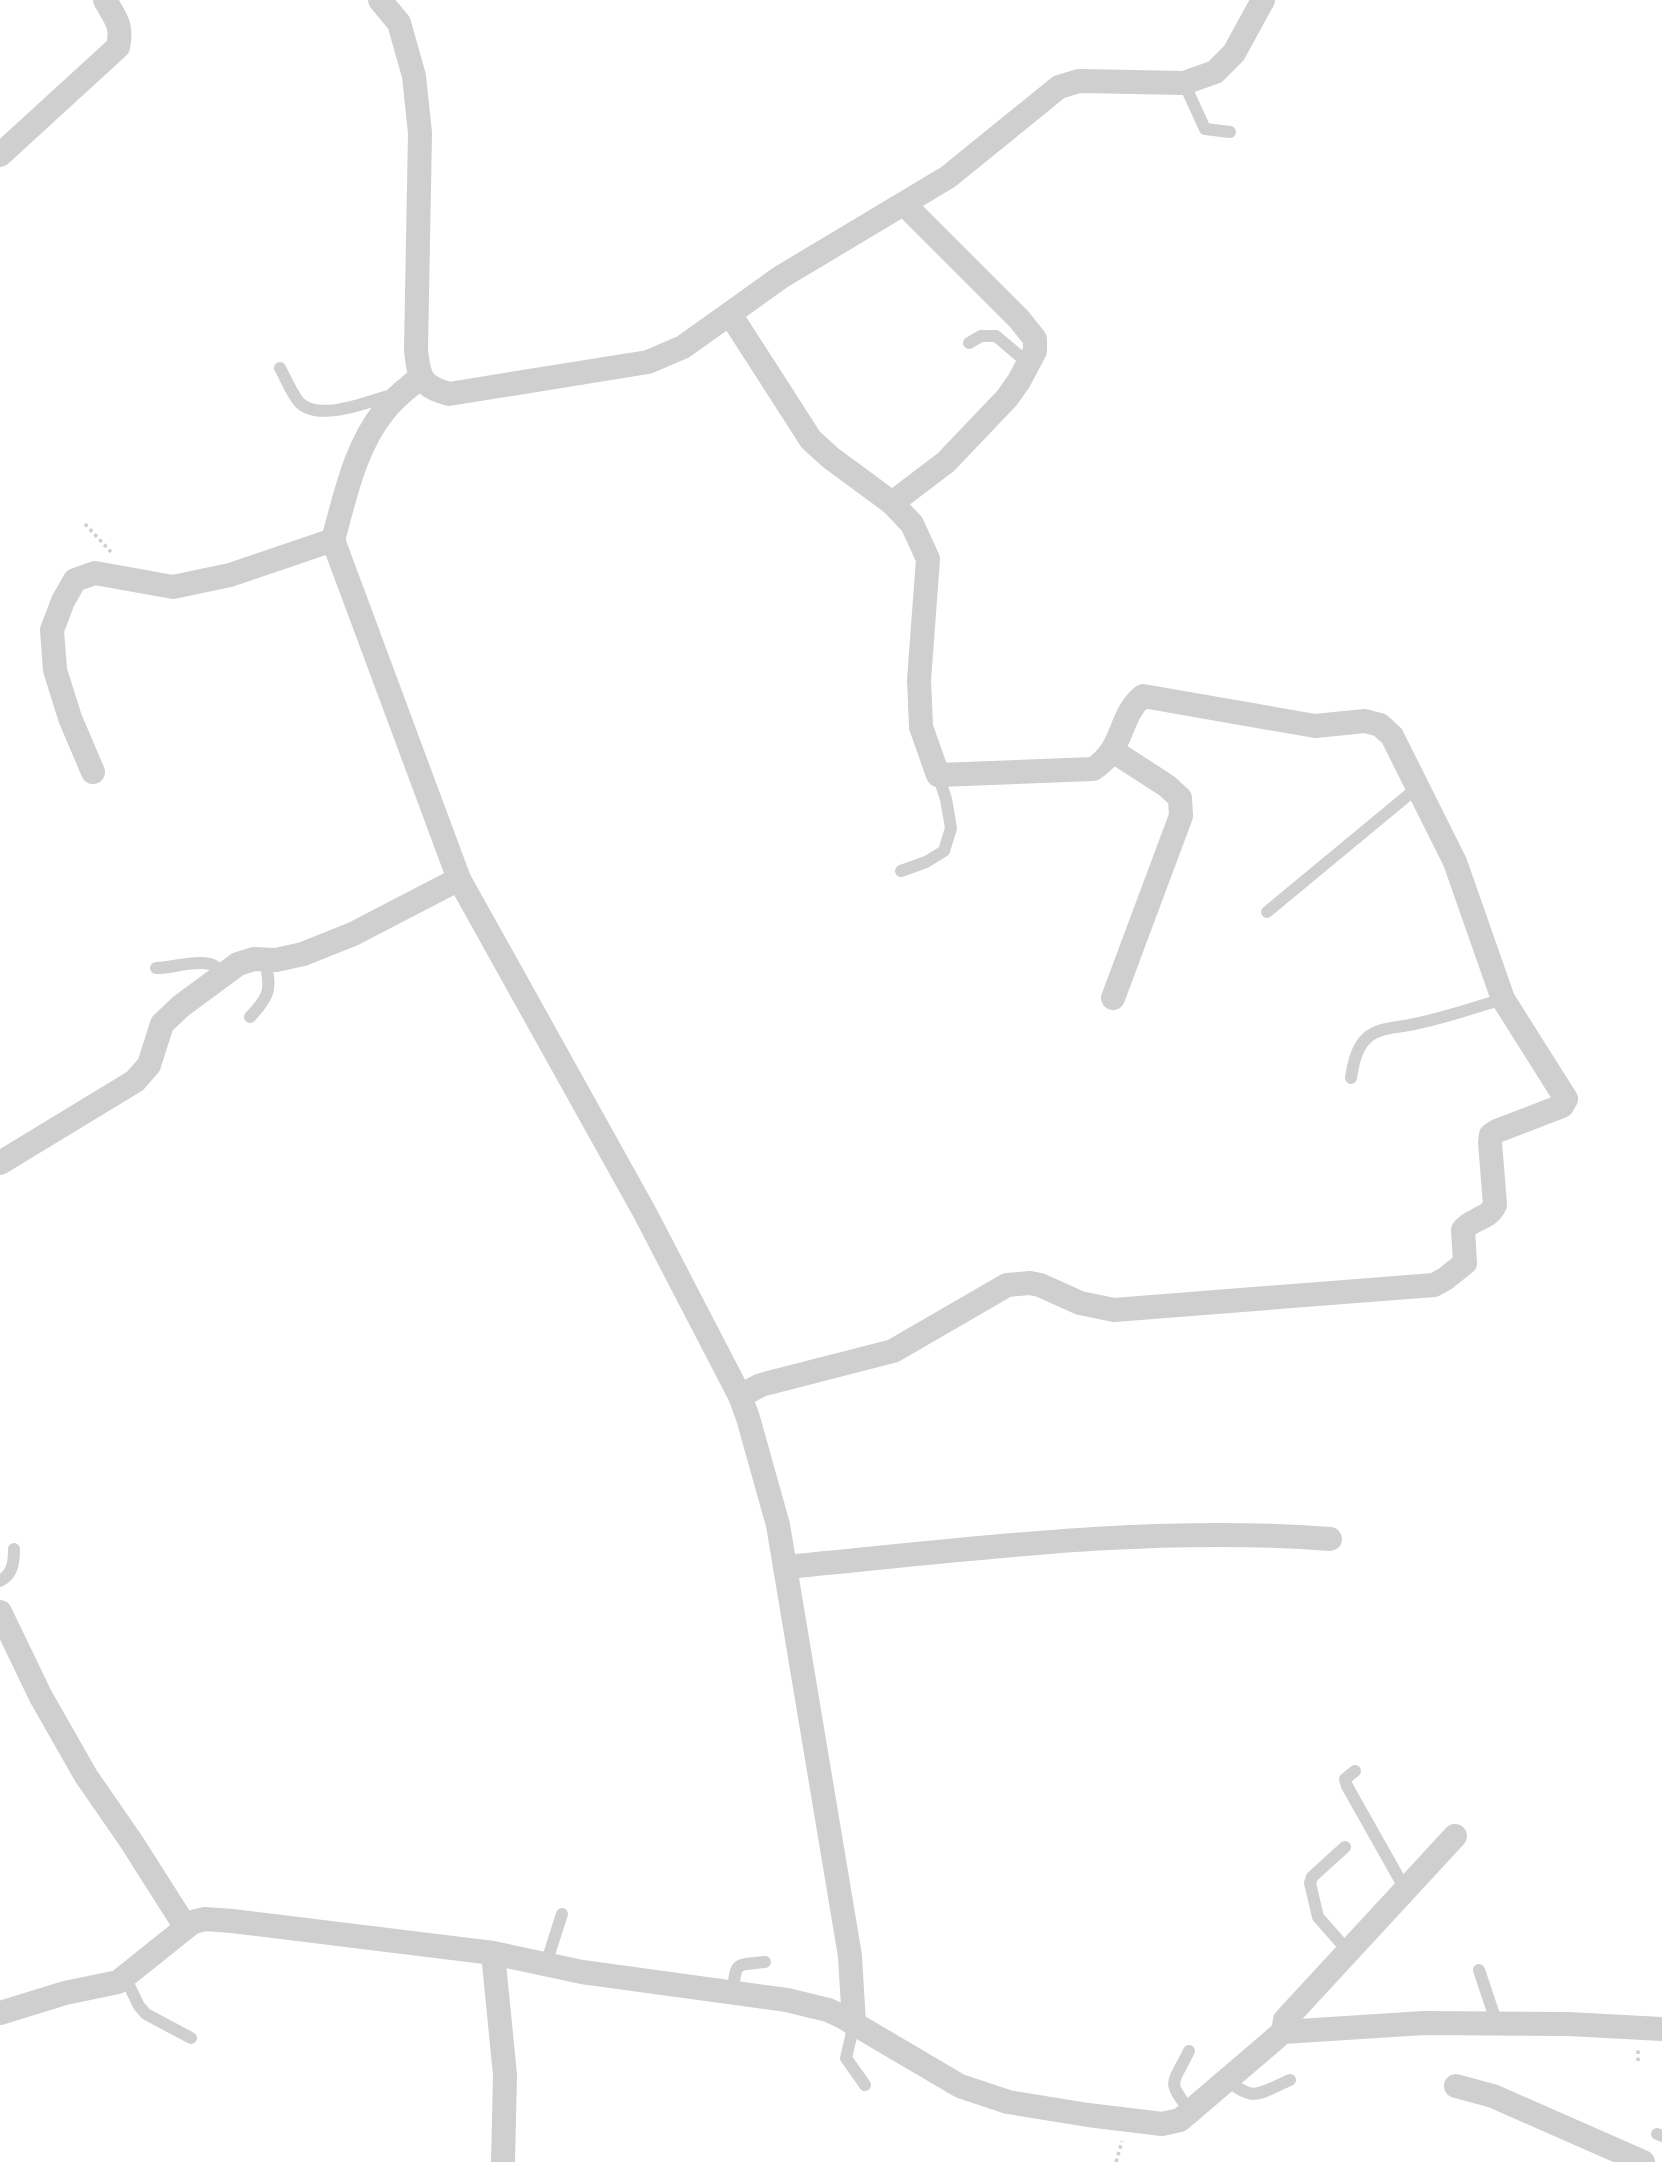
<svg xmlns="http://www.w3.org/2000/svg" width="1662" height="2162" font-family="'PT Sans',sans-serif">
<style>
.lines{fill:none;stroke-linecap:round;stroke-linejoin:round}
.path{stroke:#cfcfcf;stroke-width:3.5;stroke-dasharray:3.5 3.5;stroke-linecap:butt}
.service{stroke:#cfcfcf;stroke-width:12}
.minor{stroke:#cfcfcf;stroke-width:24}
</style>
<rect width="100%" height="100%" fill="#fff"/>
<g class="lines">
<g class="path">
<polyline points="85,524 111,552"/>
<polyline points="1638,2061 1638,2049"/>
<polyline points="1116,2162 1122,2141"/>
</g>
<g class="service">
<polyline points="1184,83 1205,129 1230,132"/>
<polyline points="969,343 981,336 996,336 1029,364"/>
<path d="M 280,368 C 286,379 291,392 299,402 C 318,423 371,401 394,394"/>
<polyline points="901,871 926,862 944,851 951,828 946,799 938,775"/>
<polyline points="1267,912 1418,787"/>
<path d="M 156,968 C 173,968 193,960 210,964 C 215,965 220,971 224,974"/>
<path d="M 250,1017 C 271,995 271,989 265,959"/>
<path d="M 1351,1078 C 1353,1065 1356,1048 1367,1038 C 1379,1027 1398,1028 1414,1024 C 1444,1018 1473,1008 1503,999"/>
<path d="M 0,1581 C 13,1574 14,1562 14,1549"/>
<polyline points="1355,1771 1345,1779 1347,1786 1405,1889"/>
<polyline points="1345,1847 1312,1877 1310,1883 1318,1917 1348,1951"/>
<polyline points="546,1964 562,1914"/>
<polyline points="1479,1970 1497,2024"/>
<polyline points="125,1977 139,2006 146,2014 191,2038"/>
<path d="M 733,1992 C 736,1962 734,1965 765,1962"/>
<polyline points="854,2024 846,2058 865,2085"/>
<path d="M 1189,2051 C 1172,2086 1166,2080 1191,2112"/>
<path d="M 1227,2080 C 1255,2103 1259,2093 1290,2080"/>
<polyline points="1657,2134 1662,2136"/>
</g>
<g class="minor">
<path d="M 380,0 L 399,23 L 414,76 L 420,133 L 416,350 C 419,378 421,386 449,394 L 648,362 L 683,347 L 781,277 L 948,177 L 1059,87 L 1079,81 L 1184,83 L 1215,72 L 1234,53 L 1263,0"/>
<path d="M 0,155 L 118,47 C 123,25 115,18 105,0"/>
<path d="M 730,314 L 811,440 L 831,458 L 892,503 L 912,524 L 928,559 L 919,680 L 921,727 L 938,775 L 1093,769 C 1125,749 1118,716 1143,696 L 1315,726 L 1365,721 L 1380,725 L 1392,736 L 1455,862 L 1503,999 L 1566,1099 L 1562,1106 L 1497,1131 L 1491,1135 L 1490,1142 L 1495,1205 C 1488,1220 1472,1218 1463,1230 L 1465,1263 L 1445,1279 L 1434,1285 L 1114,1310 L 1080,1303 L 1040,1285 L 1030,1283 L 1007,1285 L 893,1351 L 761,1385 L 740,1396 L 748,1418 L 778,1525 L 850,1956 L 854,2024"/>
<polyline points="892,503 946,462 1007,398 1019,381 1035,351 1035,339 1019,319 904,204"/>
<polyline points="333,540 459,879 645,1213 740,1396"/>
<polyline points="1113,751 1167,786 1180,798 1181,816 1113,998"/>
<path d="M 93,772 L 70,718 L 55,670 L 52,630 L 63,601 L 75,580 L 95,573 L 173,587 L 230,575 L 333,540 C 345,497 355,446 385,410 C 395,397 409,387 421,377"/>
<polyline points="0,1163 135,1081 149,1065 162,1024 181,1006 238,964 254,959 276,960 303,954 353,934 459,879"/>
<path d="M 785,1567 C 966,1550 1148,1525 1330,1539"/>
<polyline points="0,1612 41,1697 86,1776 131,1841 185,1926"/>
<polyline points="493,1953 505,2075 503,2162"/>
<polyline points="0,2013 65,1993 118,1982 193,1922 205,1919 232,1921 493,1953 582,1972 787,2000 828,2010 841,2016 960,2086 1008,2102 1088,2115 1162,2124 1180,2120 1283,2032 1424,2023 1568,2024 1662,2029"/>
<polyline points="1283,2032 1285,2020 1455,1836"/>
<polyline points="1456,2086 1493,2096 1643,2162"/>
</g>
</g>
</svg>
